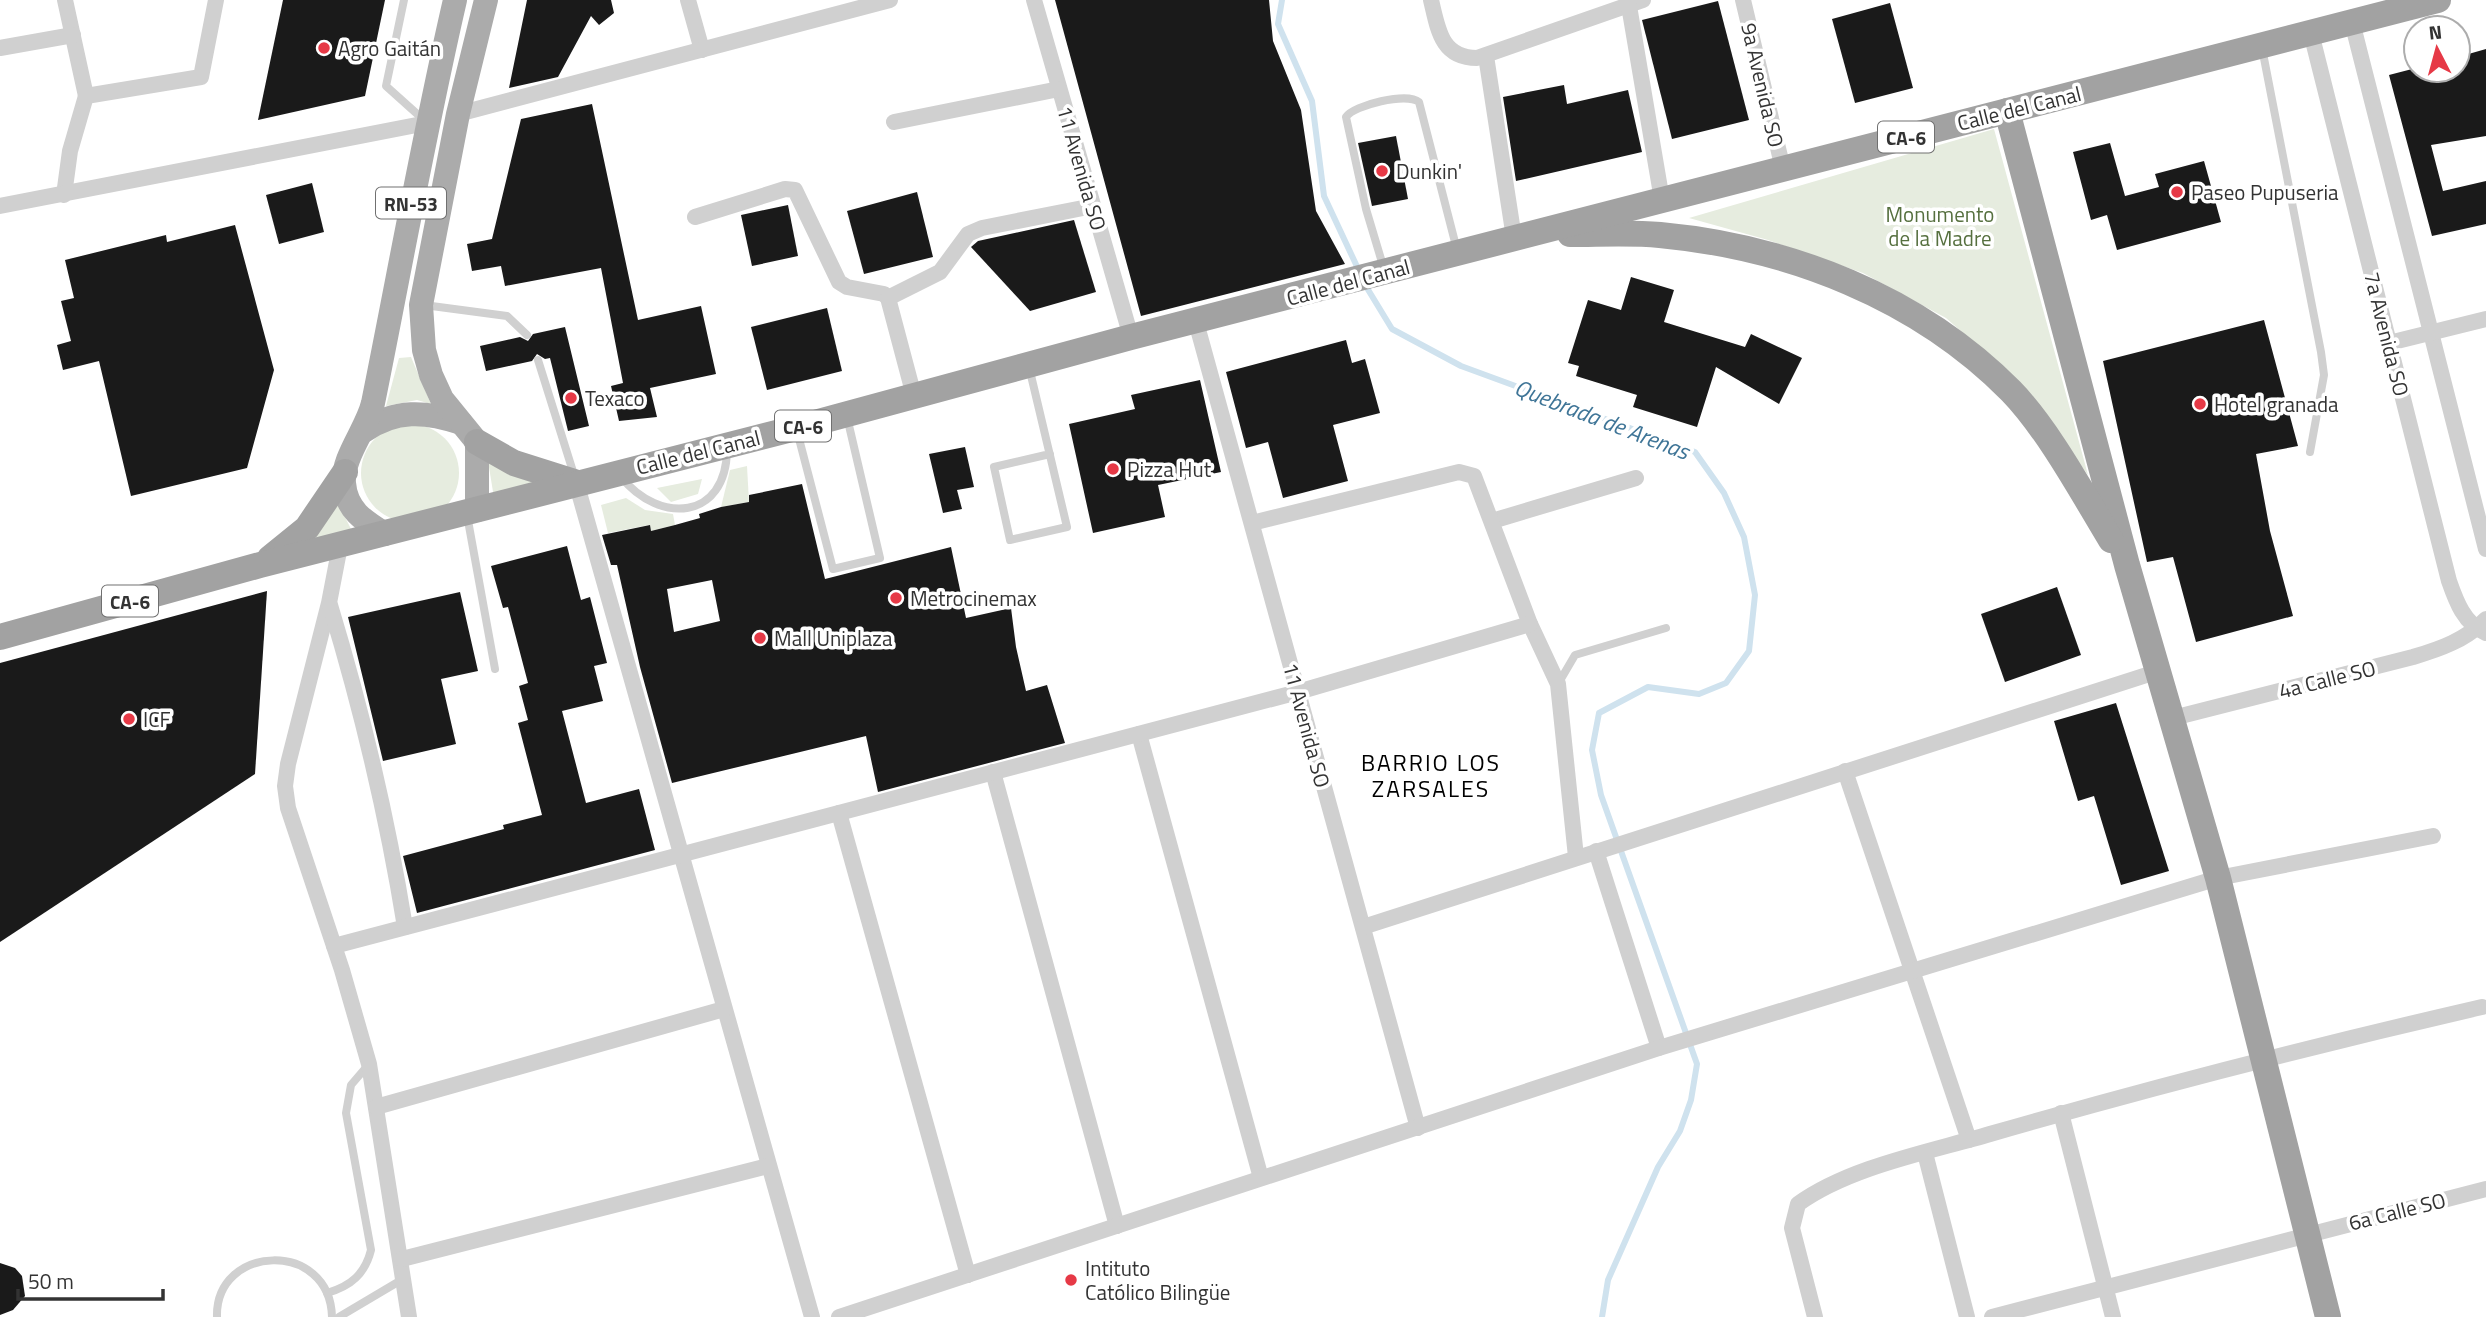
<svg xmlns="http://www.w3.org/2000/svg" width="2486" height="1317" font-family="'Titillium Web',sans-serif">
<style>
.green{fill:#e6ecdf}
.lines{fill:none;stroke-linecap:round;stroke-linejoin:round}
.stream{stroke:#cfe2ee;stroke-width:6}
.building{fill:#1a1a1a;fill-rule:evenodd}
.service{stroke:#d0d0d0;stroke-width:8}
.minor{stroke:#d0d0d0;stroke-width:16}
.primary{stroke:#ababab;stroke-width:24}
.trunk{stroke:#a2a2a2;stroke-width:26}
.poi-dot{fill:#e63946;stroke:#fff;stroke-width:2.5}
.labels{text-anchor:middle;dominant-baseline:central;stroke-width:7;stroke-linejoin:round;paint-order:stroke}
.shield{fill:#fff;stroke:#707070;stroke-width:2}
.shield-label{font-size:19px;font-weight:bold;fill:#333}
.poi-label{font-size:21px;fill:#333;stroke:#fff;text-anchor:start}
.street-label{font-size:21px;fill:#333;stroke:#fff}
.park-label{font-size:21px;fill:#56703f;stroke:#fff}
.water-label{font-size:23px;font-style:italic;fill:#3f7597;stroke:#fff}
.neighbourhood-label{font-size:23px;letter-spacing:2px;fill:#000;stroke:#fff}
</style>
<rect width="100%" height="100%" fill="#fff"/>
<g class="green">
<polygon points="1994,129 2088,475 2021,384 1946,318 1863,273 1768,240 1689,218"/>
<polygon points="411,357 431,404 417,400 386,406 399,358"/>
<circle cx="410" cy="473" r="49"/>
<polygon points="488,461 537,485 494,498"/>
<polygon points="747,466 749,502 721,507 730,470"/>
<polygon points="702,479 698,494 671,502 657,488"/>
<polygon points="626,498 645,510 673,514 675,525 651,531 649,525 608,533 601,505"/>
<polygon points="338,503 354,535 309,547"/>
</g>
<g class="lines">
<g class="stream">
<polyline points="1282,0 1278,24 1312,101 1324,196 1360,273"/>
<polyline points="1364,283 1392,329 1461,366 1695,452 1724,493 1744,537 1755,595 1749,651 1726,683 1699,694 1648,687 1599,713 1592,750 1601,795 1697,1064 1691,1100 1680,1131 1658,1167 1608,1280 1602,1317"/>
</g>
</g>
<g class="building">
<polygon points="283,0 385,0 365,96 258,120"/>
<polygon points="527,0 611,0 614,13 599,25 591,16 558,77 509,88"/>
<polygon points="1055,0 1269,0 1273,41 1301,110 1316,211 1345,264 1141,316"/>
<polygon points="1718,1 1749,120 1672,139 1642,20"/>
<polygon points="1890,3 1913,88 1855,103 1832,19"/>
<polygon points="2486,49 2486,136 2431,145 2443,191 2486,181 2486,224 2432,236 2389,75 2416,68 2458,70 2458,57"/>
<polygon points="1564,85 1567,104 1628,90 1642,152 1516,181 1503,97"/>
<polygon points="592,104 638,320 701,306 716,374 650,388 657,417 619,421 611,386 623,383 601,268 505,286 501,266 472,271 467,244 492,239 521,119"/>
<polygon points="1396,136 1408,199 1372,206 1358,143"/>
<polygon points="2110,143 2125,196 2159,187 2155,174 2204,161 2221,222 2117,250 2107,215 2091,220 2073,152"/>
<polygon points="312,183 324,232 279,244 266,195"/>
<polygon points="917,192 933,257 864,274 847,211"/>
<polygon points="788,205 798,256 752,266 741,215"/>
<polygon points="1074,220 1096,292 1030,311 971,247 978,241"/>
<polygon points="235,225 274,370 247,468 131,496 99,361 63,370 57,345 71,341 61,301 74,298 65,260 166,235 167,242"/>
<polygon points="1631,277 1674,290 1664,322 1745,347 1751,334 1802,358 1779,404 1716,367 1697,427 1633,407 1637,395 1576,376 1579,366 1568,363 1588,300 1621,310"/>
<polygon points="827,308 842,371 767,390 751,327"/>
<polygon points="2264,320 2298,446 2256,454 2270,531 2293,616 2196,642 2173,557 2147,562 2103,361"/>
<polygon points="565,327 589,426 568,431 550,358 545,359 537,354 532,361 486,371 480,346 520,337 528,341 533,334"/>
<polygon points="1346,340 1352,363 1365,359 1380,413 1333,425 1348,481 1283,498 1268,442 1246,448 1226,372"/>
<polygon points="1200,380 1221,472 1158,485 1165,517 1093,533 1069,424 1135,409 1131,395"/>
<polygon points="965,447 974,487 957,490 962,509 943,513 929,454"/>
<path d="M 802,484 L 825,579 L 951,547 L 966,618 L 1011,608 L 1016,647 L 1026,691 L 1047,685 L 1065,743 L 878,792 L 866,736 L 672,783 L 640,667 L 617,565 L 611,565 L 602,535 L 650,525 L 651,531 L 675,525 L 700,518 L 699,514 L 721,507 L 749,502 L 749,495 ZM 712,580 L 720,621 L 674,632 L 667,589 Z"/>
<polygon points="567,546 581,600 590,597 607,663 594,666 603,701 562,711 586,803 639,789 655,850 417,913 403,856 504,829 503,825 542,815 518,723 528,720 519,686 528,683 508,607 503,608 491,566"/>
<polygon points="2057,587 2081,655 2005,682 1981,614"/>
<polygon points="267,591 255,774 0,942 0,663"/>
<polygon points="460,592 478,671 441,679 456,744 383,761 348,617"/>
<polygon points="2116,703 2169,871 2121,885 2094,796 2078,801 2054,721"/>
<polygon points="0,1263 15,1268 22,1276 25,1296 13,1310 0,1315"/>
</g>
<g class="lines">
<g class="service">
<polyline points="404,0 386,86 425,121"/>
<polyline points="2262,48 2321,352 2324,375 2310,452"/>
<path d="M 1384,269 L 1366,209 L 1346,117 C 1354,105 1407,92 1419,102 L 1457,250"/>
<polyline points="424,305 507,316 527,335"/>
<polyline points="538,360 575,478"/>
<polyline points="1029,367 1067,527 1010,540 994,467 1050,454"/>
<polyline points="797,431 833,569 880,558 847,417"/>
<path d="M 621,477 C 660,525 726,520 727,450"/>
<polyline points="467,515 495,669"/>
<polyline points="1558,684 1575,655 1666,628"/>
<path d="M 327,1293 C 351,1286 365,1274 371,1250 L 346,1113 L 351,1085 L 369,1064"/>
<path d="M 217,1317 C 215,1244 330,1239 332,1317"/>
<polyline points="339,1317 403,1279"/>
</g>
<g class="minor">
<polyline points="65,0 86,96"/>
<polyline points="688,0 702,50"/>
<polyline points="1034,0 1131,337"/>
<path d="M 1431,0 C 1438,29 1441,58 1477,58 L 1643,0"/>
<polyline points="1628,0 1662,200"/>
<polyline points="1743,0 1783,169"/>
<polyline points="2352,22 2486,549"/>
<path d="M 2311,33 L 2449,581 C 2456,601 2464,624 2486,633"/>
<polyline points="0,48 73,35"/>
<polyline points="1486,56 1514,238"/>
<polyline points="458,114 890,0"/>
<polyline points="894,122 1059,89"/>
<polyline points="64,195 70,151 86,96 201,77 216,0"/>
<polyline points="0,206 427,123"/>
<polyline points="695,217 785,189 795,190 839,282 847,287 884,294 888,298 914,396"/>
<polyline points="888,298 940,272 968,234 982,228 1093,206"/>
<polyline points="1196,322 1418,1128"/>
<polyline points="2389,343 2486,319"/>
<polyline points="576,482 812,1317"/>
<polyline points="1492,521 1636,478"/>
<polyline points="1252,523 1459,472 1474,476 1530,624 1558,684 1576,857"/>
<polyline points="340,546 329,603 288,764 285,786 288,808 342,970 369,1064 409,1317"/>
<path d="M 330,605 C 363,714 387,815 405,927"/>
<path d="M 2173,718 L 2413,657 C 2440,649 2466,640 2486,619"/>
<polyline points="1139,734 1261,1178"/>
<polyline points="1845,771 1969,1140"/>
<polyline points="993,772 1117,1226"/>
<polyline points="839,813 968,1275"/>
<polyline points="1596,851 1659,1048"/>
<polyline points="1363,927 2159,671"/>
<polyline points="334,946 1298,692 1530,624"/>
<polyline points="376,1107 724,1009"/>
<polyline points="2061,1113 2113,1317"/>
<polyline points="1925,1153 1967,1317"/>
<polyline points="402,1259 768,1166"/>
<polyline points="839,1317 1659,1048 2218,878 2433,836"/>
<path d="M 1815,1317 L 1792,1228 L 1798,1204 C 1849,1167 1929,1152 1990,1134 C 2153,1087 2317,1045 2482,1007"/>
<polyline points="1992,1317 2486,1189"/>
</g>
<g class="primary">
<path d="M 364,431 C 395,409 426,411 461,423"/>
<polyline points="477,510 477,442 442,399 431,375 424,350 421,305 458,114 486,0"/>
<path d="M 385,534 C 364,521 346,510 344,483 C 342,457 367,429 373,403 C 400,269 424,134 455,0"/>
</g>
<g class="trunk">
<polyline points="2007,111 2127,565 2218,878 2328,1317"/>
<path d="M 1570,234 C 1600,234 1631,232 1660,235 C 1789,247 1918,297 2011,391 C 2048,429 2083,494 2111,540"/>
<polyline points="477,442 514,463 574,482"/>
<polyline points="270,558 307,528 345,472"/>
<polyline points="0,637 260,565 796,428 1131,337 2438,0"/>
</g>
</g>
<g class="poi-dot">
<circle cx="324" cy="48" r="7"/>
<circle cx="1382" cy="171" r="7"/>
<circle cx="2177" cy="192" r="7"/>
<circle cx="571" cy="398" r="7"/>
<circle cx="2200" cy="404" r="7"/>
<circle cx="1113" cy="469" r="7"/>
<circle cx="896" cy="598" r="7"/>
<circle cx="760" cy="638" r="7"/>
<circle cx="129" cy="719" r="7"/>
<circle cx="1071" cy="1280" r="7"/>
</g>
<g class="labels">
<g class="shield">
<rect x="1878" y="121.5" width="56" height="31" rx="5"/>
<rect x="376" y="187.5" width="70" height="31" rx="5"/>
<rect x="775" y="410.5" width="56" height="31" rx="5"/>
<rect x="102" y="585.5" width="56" height="31" rx="5"/>
</g>
<g class="shield-label">
<text x="1906" y="137">CA-6</text>
<text x="411" y="203">RN-53</text>
<text x="803" y="426">CA-6</text>
<text x="130" y="601">CA-6</text>
</g>
<g class="poi-label">
<text x="338" y="48">Agro Gaitán</text>
<text x="1396" y="171">Dunkin'</text>
<text x="2191" y="192">Paseo Pupuseria</text>
<text x="585" y="398">Texaco</text>
<text x="2214" y="404">Hotel granada</text>
<text x="1127" y="469">Pizza Hut</text>
<text x="910" y="598">Metrocinemax</text>
<text x="774" y="638">Mall Uniplaza</text>
<text x="143" y="719">ICF</text>
<text x="1085" y="1268">Intituto<tspan x="1085" dy="24">Católico Bilingüe</tspan></text>
</g>
<g class="street-label">
<text transform="translate(1763 85) rotate(77)">9a Avenida SO</text>
<text transform="translate(2019 108) rotate(-14)">Calle del Canal</text>
<text transform="translate(1082 168) rotate(74)">11 Avenida SO</text>
<text transform="translate(1348 282) rotate(-15)">Calle del Canal</text>
<text transform="translate(2387 334) rotate(76)">7a Avenida SO</text>
<text transform="translate(698 452) rotate(-14)">Calle del Canal</text>
<text transform="translate(2327 679) rotate(-14)">4a Calle SO</text>
<text transform="translate(1307 725) rotate(75)">11 Avenida SO</text>
<text transform="translate(2397 1211) rotate(-14)">6a Calle SO</text>
</g>
<g class="park-label">
<text x="1940" y="214">Monumento<tspan x="1940" dy="24">de la Madre</tspan></text>
</g>
<g class="water-label">
<text transform="translate(1602 419) rotate(21)">Quebrada de Arenas</text>
</g>
<g class="neighbourhood-label">
<text x="1431" y="762">BARRIO LOS<tspan x="1431" dy="26">ZARSALES</tspan></text>
</g>
</g>
<g transform="translate(2437 49) rotate(354)"><circle r="33" fill="#ffffff" stroke="#adadad" stroke-width="2"/>
<path d="M0-5L12 26L0 18L-12 26Z" fill="#e63946"/>
<text y="-10" font-size="19" font-weight="bold" text-anchor="middle" fill="#333333">N</text>
</g>
<path d="M18 1289v10h145v-10" fill="none" stroke="#333333" stroke-width="3.5"/>
<text x="28" y="1289" font-size="21" fill="#333333" stroke="#ffffff" stroke-width="5" paint-order="stroke">50 m</text>
</svg>
